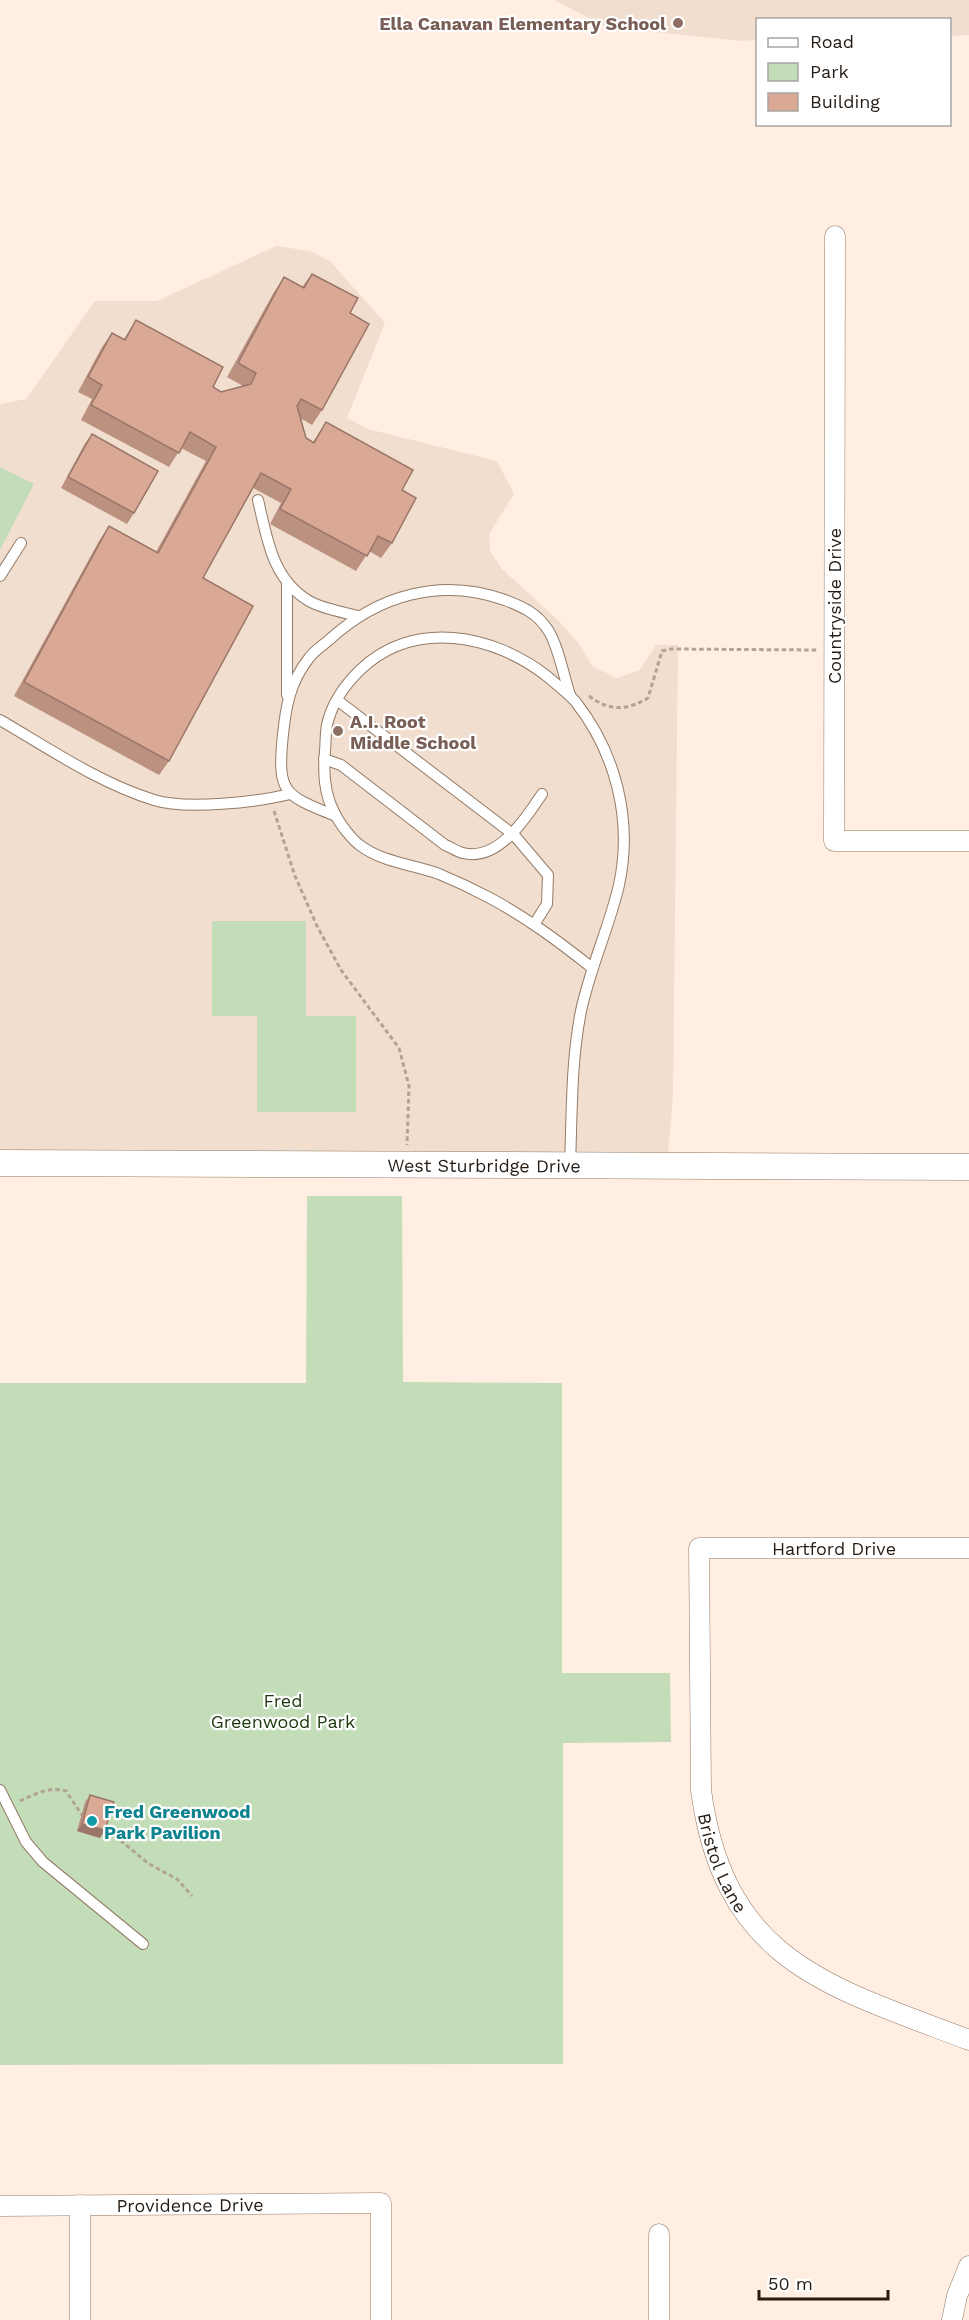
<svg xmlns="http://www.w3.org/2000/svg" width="969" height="2320" font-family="'Work Sans',sans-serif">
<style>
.built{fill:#f2dece}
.green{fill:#c4ddb9}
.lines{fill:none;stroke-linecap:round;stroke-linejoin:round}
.service-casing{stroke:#937b67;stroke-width:12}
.minor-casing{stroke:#937b67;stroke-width:21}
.tertiary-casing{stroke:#937b67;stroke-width:27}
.path{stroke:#b2a398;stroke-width:3;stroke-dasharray:4.5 3;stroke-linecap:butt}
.service{stroke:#fff;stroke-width:10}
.minor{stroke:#fff;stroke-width:20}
.tertiary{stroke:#fff;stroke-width:26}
.wall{fill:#bb9180}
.shaded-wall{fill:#997668}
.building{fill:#daa995;stroke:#997668;stroke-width:1.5}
.education-dot{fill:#8d6e63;stroke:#fff;stroke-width:2}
.culture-dot{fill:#0f9aa8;stroke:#fff;stroke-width:2}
.labels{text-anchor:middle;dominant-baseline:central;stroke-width:4.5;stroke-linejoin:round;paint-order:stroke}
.education-label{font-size:18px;font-weight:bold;fill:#785e54;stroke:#fff;text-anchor:end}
.street-label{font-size:18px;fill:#261c14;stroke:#fff}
.park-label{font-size:18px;fill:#1b360b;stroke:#fff}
.culture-label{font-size:18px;font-weight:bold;fill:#0d838f;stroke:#fff;text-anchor:start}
</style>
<rect width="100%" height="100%" fill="#ffeee1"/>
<g class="built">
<polygon points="554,0 969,0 969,35 950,36 950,20 758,20 757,40 741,41 606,27"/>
<polygon points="276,246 310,251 330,261 385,323 347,418 368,429 497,461 514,494 489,534 490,551 501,568 558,620 579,644 592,666 617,678 640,670 656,645 678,645 673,1096 668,1155 423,1151 0,1152 0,404 26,399 95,301 157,301"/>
</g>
<g class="green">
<polygon points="0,467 34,484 0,550"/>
<polygon points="212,921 306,921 306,1016 356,1016 356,1112 257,1112 257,1016 212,1016"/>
<polygon points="307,1196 402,1196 403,1382 562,1383 562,1673 670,1673 671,1742 563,1743 563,2064 0,2065 0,1383 306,1383"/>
</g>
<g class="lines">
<g class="service-casing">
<g id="service">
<path d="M 258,500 C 267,538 272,579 309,601 C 323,609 343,612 358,616"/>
<polyline points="0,576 21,543"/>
<polyline points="287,584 287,695"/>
<polyline points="337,700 514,835 548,875 547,904 535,923"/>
<path d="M 0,720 C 50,749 99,783 154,800 C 186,810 258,802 290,794"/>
<path d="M 324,759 L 341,765 L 445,845 C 451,847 457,852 463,853 C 498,862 526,818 542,794"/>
<path d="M 336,816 C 283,795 277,793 283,734 C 286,706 290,682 309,658 C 314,651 322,646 329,640 C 378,595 441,577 505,600 C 523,607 537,613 548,630 C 558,645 564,677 570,695"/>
<path d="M 570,1165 C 572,1114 571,1061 581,1011 C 590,968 609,928 619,885 C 633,820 616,753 575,701 C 567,692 557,685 548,677 C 494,634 413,618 359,671 C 345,685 333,702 328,721 C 325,730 326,741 325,751 C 323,773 324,794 335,814 C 340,824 352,840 361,846 C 382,862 415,865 439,874 C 456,881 473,889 488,897 C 526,917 558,941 591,967"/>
<polyline points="0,1790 26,1842 43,1862 143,1944"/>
</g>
</g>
<g class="minor-casing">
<g id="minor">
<polyline points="835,236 834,841 969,841"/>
<path id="s1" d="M 969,1548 L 699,1548 L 701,1790 C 724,1962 828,1986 969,2040"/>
<path id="s2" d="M 0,2206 L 381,2203 L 381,2320"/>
<polyline points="80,2320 80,2205"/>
<polyline points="659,2320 659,2234"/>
<polyline points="952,2320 957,2296 969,2266"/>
</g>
</g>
<g class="tertiary-casing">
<g id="tertiary">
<path id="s3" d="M 0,1163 L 969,1167"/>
</g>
</g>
<g class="path">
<path d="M 589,696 C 609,711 626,711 648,698 L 662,651 L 671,649 L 817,650"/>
<polyline points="274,811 295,876 317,926 341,970 399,1048 409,1086 407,1145"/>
<path d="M 20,1801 C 34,1794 51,1786 66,1791 L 84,1818"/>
<polyline points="103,1826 149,1864 177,1879 192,1896"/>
</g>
<use href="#service" class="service"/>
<use href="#minor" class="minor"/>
<use href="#tertiary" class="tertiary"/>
</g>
<g class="wall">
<polygon points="312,274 350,313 322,410 312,425 300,418 306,438 313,442 326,422 402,490 392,543 381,558 369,551 356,571 270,524 281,503 253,488 203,578 169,761 159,775 14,696 99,541 109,526 156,552 206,461 181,448 169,467 81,420 92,399 78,392 102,347 112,333 124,339 136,320 213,387 221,392 243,386 227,377 274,292 284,277 302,287"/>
<polygon points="92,434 134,513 127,524 61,488 84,445"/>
<polygon points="90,1795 100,1838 77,1831 85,1802"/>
</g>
<polygon class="shaded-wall" points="82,1824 105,1830 100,1838 77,1831"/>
<g class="building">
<polygon points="312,274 358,298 350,313 369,324 322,410 301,399 297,406 306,438 314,443 326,422 413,470 402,490 416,498 392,543 378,536 367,556 280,509 291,489 261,473 203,578 253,606 169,761 24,682 109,526 158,553 216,447 190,432 179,453 91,405 102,385 88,377 112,333 125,340 136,320 223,367 213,387 221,392 251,384 256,373 238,363 284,277 304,288"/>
<polygon points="92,434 158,471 134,513 68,477"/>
<polygon points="90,1795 114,1802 105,1830 82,1824"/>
</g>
<g class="education-dot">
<circle cx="678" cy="23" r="6"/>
<circle cx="338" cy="731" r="6"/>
</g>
<circle class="culture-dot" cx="92" cy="1821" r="6"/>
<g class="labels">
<g class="education-label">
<text x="666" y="23">Ella Canavan Elementary School</text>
<text x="350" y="721" text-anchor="start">A.I. Root<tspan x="350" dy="21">Middle School</tspan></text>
</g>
<g class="street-label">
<text transform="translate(834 606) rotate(-90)">Countryside Drive</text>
<text stroke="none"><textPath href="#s3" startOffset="484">West Sturbridge Drive</textPath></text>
<text x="834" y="1548">Hartford Drive</text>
<text stroke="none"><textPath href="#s1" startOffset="588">Bristol Lane</textPath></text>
<text stroke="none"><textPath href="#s2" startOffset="190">Providence Drive</textPath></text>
</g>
<g class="park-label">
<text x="283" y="1700">Fred<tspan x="283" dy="21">Greenwood Park</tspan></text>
</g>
<g class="culture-label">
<text x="104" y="1811">Fred Greenwood<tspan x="104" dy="21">Park Pavilion</tspan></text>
</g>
</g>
<rect x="756" y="18" width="195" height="108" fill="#ffffff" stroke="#a8a4a1" stroke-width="1.5"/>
<rect x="768" y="38" width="30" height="9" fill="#ffffff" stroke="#a8a4a1" stroke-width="1.5"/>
<text x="810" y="48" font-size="18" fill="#261c14">Road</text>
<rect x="768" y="63" width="30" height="18" fill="#c4ddb9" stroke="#a8a4a1" stroke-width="1.5"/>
<text x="810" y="78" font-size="18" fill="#261c14">Park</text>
<rect x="768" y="93" width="30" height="18" fill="#daa995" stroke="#a8a4a1" stroke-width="1.5"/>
<text x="810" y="108" font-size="18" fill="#261c14">Building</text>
<path d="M759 2290v9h129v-9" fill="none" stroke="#261c14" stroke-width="3"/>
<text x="768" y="2290" font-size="18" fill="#261c14" stroke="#ffffff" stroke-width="4.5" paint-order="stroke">50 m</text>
</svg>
